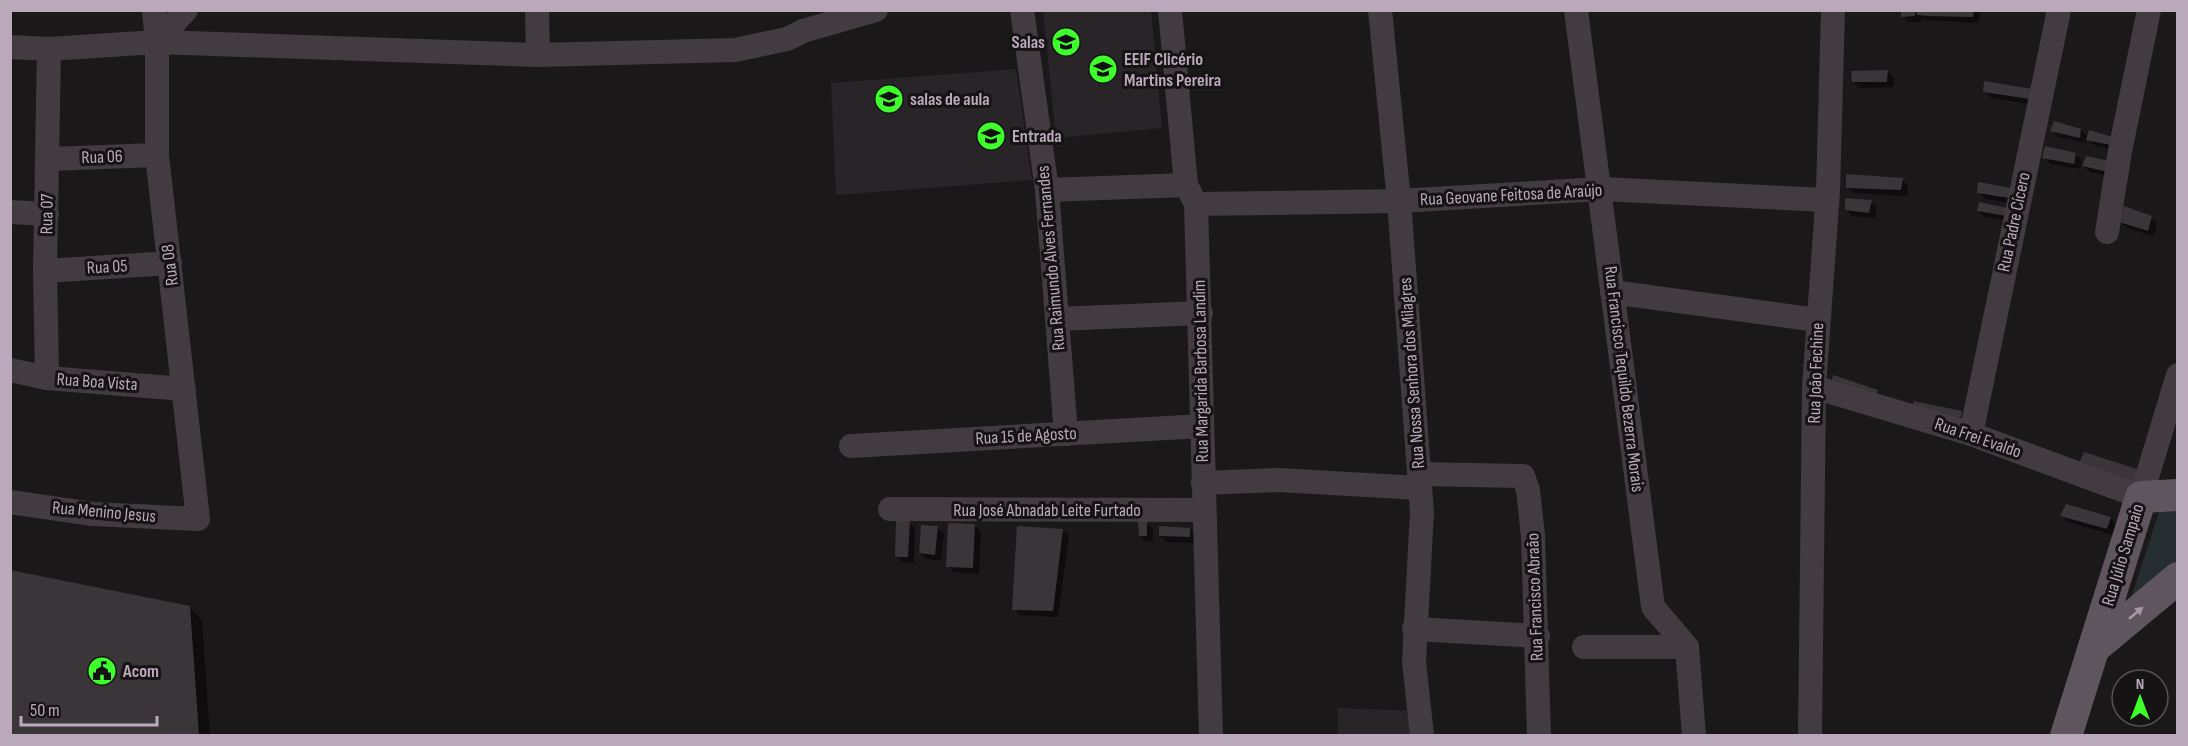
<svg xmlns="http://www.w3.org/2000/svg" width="2188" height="746" font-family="'Sofia Sans Condensed',sans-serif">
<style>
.built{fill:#282427}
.green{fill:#262d30}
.shadow{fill:#0007}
.building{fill:#3a3539}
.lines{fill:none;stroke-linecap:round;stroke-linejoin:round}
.minor{stroke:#423b41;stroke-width:24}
.major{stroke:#5f555f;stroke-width:32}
.oneway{fill:#a898a9}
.labels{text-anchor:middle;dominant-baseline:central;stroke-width:6;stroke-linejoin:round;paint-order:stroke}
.poi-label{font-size:18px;font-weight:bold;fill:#baa9bb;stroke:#161315;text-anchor:start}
.street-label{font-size:18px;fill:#baa9bb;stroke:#161315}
</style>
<rect width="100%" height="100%" fill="#1b181a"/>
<g class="built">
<polygon points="1043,11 1151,11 1162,128 1056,138"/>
<polygon points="1016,69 1032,180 836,195 831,83"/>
<polygon points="1338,708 1414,711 1413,735 1338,736"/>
</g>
<polygon class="green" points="2177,505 2177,568 2126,613 2161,506"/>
<g class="shadow">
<polygon points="1903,10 1980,10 1979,23 1925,20 1922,17 1921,22 1909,22 1903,16"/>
<polygon points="1888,72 1894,78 1893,87 1860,88 1853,82"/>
<polygon points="2032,90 2036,105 1991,98 1985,91"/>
<polygon points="2052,130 2081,130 2088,137 2090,132 2121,152 2094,145 2087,139 2086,143 2058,137"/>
<polygon points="2075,154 2082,161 2080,169 2050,164 2044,157"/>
<polygon points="2109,162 2114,177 2090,172 2083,166"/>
<polygon points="1902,179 1908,186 1907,196 1854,193 1848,187"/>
<polygon points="2011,189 2016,204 1985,199 1978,192"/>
<polygon points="1871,201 1877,207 1875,218 1852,216 1846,209"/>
<polygon points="2007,209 2012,222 1985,217 1978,211"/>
<polygon points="2151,217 2157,223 2154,236 2127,228 2120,221"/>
<polygon points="2062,516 2110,518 2117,525 2113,535 2068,522"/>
<polygon points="909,522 915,528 914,563 903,562 896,556"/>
<polygon points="1146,522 1153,529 1153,541 1146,542 1140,535"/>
<polygon points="974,525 981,532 979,574 954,572 948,566"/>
<polygon points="937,528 944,534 941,561 927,559 920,553"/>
<polygon points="1190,529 1196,535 1196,543 1167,542 1160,536"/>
<polygon points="1063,530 1069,536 1058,617 1020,615 1014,609"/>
<polygon points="10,572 189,607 202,620 210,736 10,736"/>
</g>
<g class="building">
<polygon points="1901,10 1916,10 1915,16 1901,17"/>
<polygon points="1917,10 1974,10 1973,17 1928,16 1917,15"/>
<polygon points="1888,70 1887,82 1852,82 1851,71"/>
<polygon points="1984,81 2032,89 2030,99 1983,92"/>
<polygon points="2054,121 2081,129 2080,138 2050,131"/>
<polygon points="2089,130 2116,138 2115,146 2086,140"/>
<polygon points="2045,146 2076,153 2074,164 2042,158"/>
<polygon points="2086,156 2110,161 2108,172 2082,166"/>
<polygon points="1846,174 1903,178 1901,190 1846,188"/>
<polygon points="1978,182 2012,188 2010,198 1977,193"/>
<polygon points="1845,198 1872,200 1869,213 1845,210"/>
<polygon points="1979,202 2008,208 2006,216 1977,211"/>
<polygon points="2124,206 2152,216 2148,231 2119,222"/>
<polygon points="1833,375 1878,390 1873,401 1830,388"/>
<polygon points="1914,401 1962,411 1960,425 1911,412"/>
<polygon points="2084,452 2140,470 2134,486 2078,466"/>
<polygon points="2066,504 2111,517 2107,529 2060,516"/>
<polygon points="896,519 910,520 908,557 895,557"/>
<polygon points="1138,521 1147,521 1147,536 1139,536"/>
<polygon points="948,523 975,524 973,568 946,567"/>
<polygon points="921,525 938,526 935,555 919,553"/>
<polygon points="1017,526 1063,529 1053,611 1012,610"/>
<polygon points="1159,526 1190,528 1190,537 1159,536"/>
<polygon points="10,570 190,606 199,735 10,735"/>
</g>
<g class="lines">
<g class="minor">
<polyline points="537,10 538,55"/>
<polyline points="1022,10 1047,190 1066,434"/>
<polyline points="1170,10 1186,185 1196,204 1211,736"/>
<polyline points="1380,10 1399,201 1422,512 1414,661 1422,736"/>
<polyline points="1576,10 1653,607 1687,647 1694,736"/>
<polyline points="157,42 186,10"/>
<polyline points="10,47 49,49 157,42 538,55 735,50 787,39 803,31 876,10"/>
<polyline points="48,159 157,155"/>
<polyline points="1047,190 1186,185"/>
<polyline points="1196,204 1399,201 1601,189 1826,200"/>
<polyline points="10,212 47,214"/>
<polyline points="2107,232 2120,151 2149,10"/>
<polyline points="45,271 170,263"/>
<polyline points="1612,292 1817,320"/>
<polyline points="1057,319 1201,313"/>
<polyline points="10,370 47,378 184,389"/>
<polyline points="47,378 45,271 49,49"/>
<polyline points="1814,387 1971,434 2141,497 2178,375"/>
<polyline points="1971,434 2059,10"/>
<polyline points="851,446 1202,426"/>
<polyline points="1419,474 1523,476 1528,490 1533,536 1539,736"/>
<polyline points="1203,483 1278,480 1420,488"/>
<polyline points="10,502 93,514 198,519 157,155 157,42 154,10"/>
<polyline points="890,509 1204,510"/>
<polyline points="1414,629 1538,636"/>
<polyline points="1584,647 1687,647"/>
<polyline points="1810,736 1814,387 1828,191 1833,10"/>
</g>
<g class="major">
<polyline points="2094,648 2178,578"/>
<polyline points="2066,736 2141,497 2178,495"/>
</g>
</g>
<defs><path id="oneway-solid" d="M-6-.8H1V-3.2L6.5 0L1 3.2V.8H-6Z" transform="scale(1.5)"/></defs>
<use class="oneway" href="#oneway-solid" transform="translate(2136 613) rotate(-40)"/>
<defs>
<g id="school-disc" transform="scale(1.5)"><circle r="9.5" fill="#3eff2c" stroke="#161315"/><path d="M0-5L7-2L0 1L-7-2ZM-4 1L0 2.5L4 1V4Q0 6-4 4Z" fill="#111"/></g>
<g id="civic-disc" transform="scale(1.5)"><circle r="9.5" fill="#3eff2c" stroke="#161315"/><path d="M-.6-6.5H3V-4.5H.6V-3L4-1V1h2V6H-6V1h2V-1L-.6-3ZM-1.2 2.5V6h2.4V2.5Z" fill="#111"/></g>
</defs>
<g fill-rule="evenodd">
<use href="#school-disc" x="1066" y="42"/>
<use href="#school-disc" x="1103" y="69"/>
<use href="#school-disc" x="889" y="99"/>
<use href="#school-disc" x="991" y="136"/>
<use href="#civic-disc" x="102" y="671"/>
</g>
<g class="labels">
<g class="poi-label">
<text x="1045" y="42" text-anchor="end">Salas</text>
<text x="1124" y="59">EEIF Clicério<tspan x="1124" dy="21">Martins Pereira</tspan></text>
<text x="910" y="99">salas de aula</text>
<text x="1012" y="136">Entrada</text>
<text x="123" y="671">Acom</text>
</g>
<g class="street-label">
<text transform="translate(102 157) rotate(-2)">Rua 06</text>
<text transform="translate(1511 195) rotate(-3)">Rua Geovane Feitosa de Araújo</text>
<text transform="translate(47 214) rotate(-89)">Rua 07</text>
<text transform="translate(2014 222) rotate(-78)">Rua Padre Cícero</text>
<text transform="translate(1051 258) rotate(-95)">Rua Raimundo Alves Fernandes</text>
<text transform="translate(170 265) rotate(-97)">Rua 08</text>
<text transform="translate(107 267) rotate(-3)">Rua 05</text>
<text transform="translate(1201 371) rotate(-91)">Rua Margarida Barbosa Landim</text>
<text transform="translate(1412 373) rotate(-94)">Rua Nossa Senhora dos Milagres</text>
<text transform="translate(1816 373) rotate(-88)">Rua João Fechine</text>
<text transform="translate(1624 379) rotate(83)">Rua Francisco Tequildo Bezerra Morais</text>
<text transform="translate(97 382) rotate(4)">Rua Boa Vista</text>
<text transform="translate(1026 436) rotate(-3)">Rua 15 de Agosto</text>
<text transform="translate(1978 438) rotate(19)">Rua Frei Evaldo</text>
<text x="1047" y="510">Rua José Abnadab Leite Furtado</text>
<text transform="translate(104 512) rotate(5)">Rua Menino Jesus</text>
<text transform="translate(2123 555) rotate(-73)">Rua Júlio Sampaio</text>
<text transform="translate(1535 597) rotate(-92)">Rua Francisco Abraão</text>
</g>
</g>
<rect width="2188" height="746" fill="none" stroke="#baa9bb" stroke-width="24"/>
<g transform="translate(2140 698)"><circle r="28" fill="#161315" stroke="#584f57" stroke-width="1.5"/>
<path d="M0-4.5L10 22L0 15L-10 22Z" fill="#3eff2c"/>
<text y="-9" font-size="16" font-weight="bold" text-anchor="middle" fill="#baa9bb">N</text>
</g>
<path d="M21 716v9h136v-9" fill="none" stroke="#baa9bb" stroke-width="3"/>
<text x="30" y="716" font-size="18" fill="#baa9bb" stroke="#161315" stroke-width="4.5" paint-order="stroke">50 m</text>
</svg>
